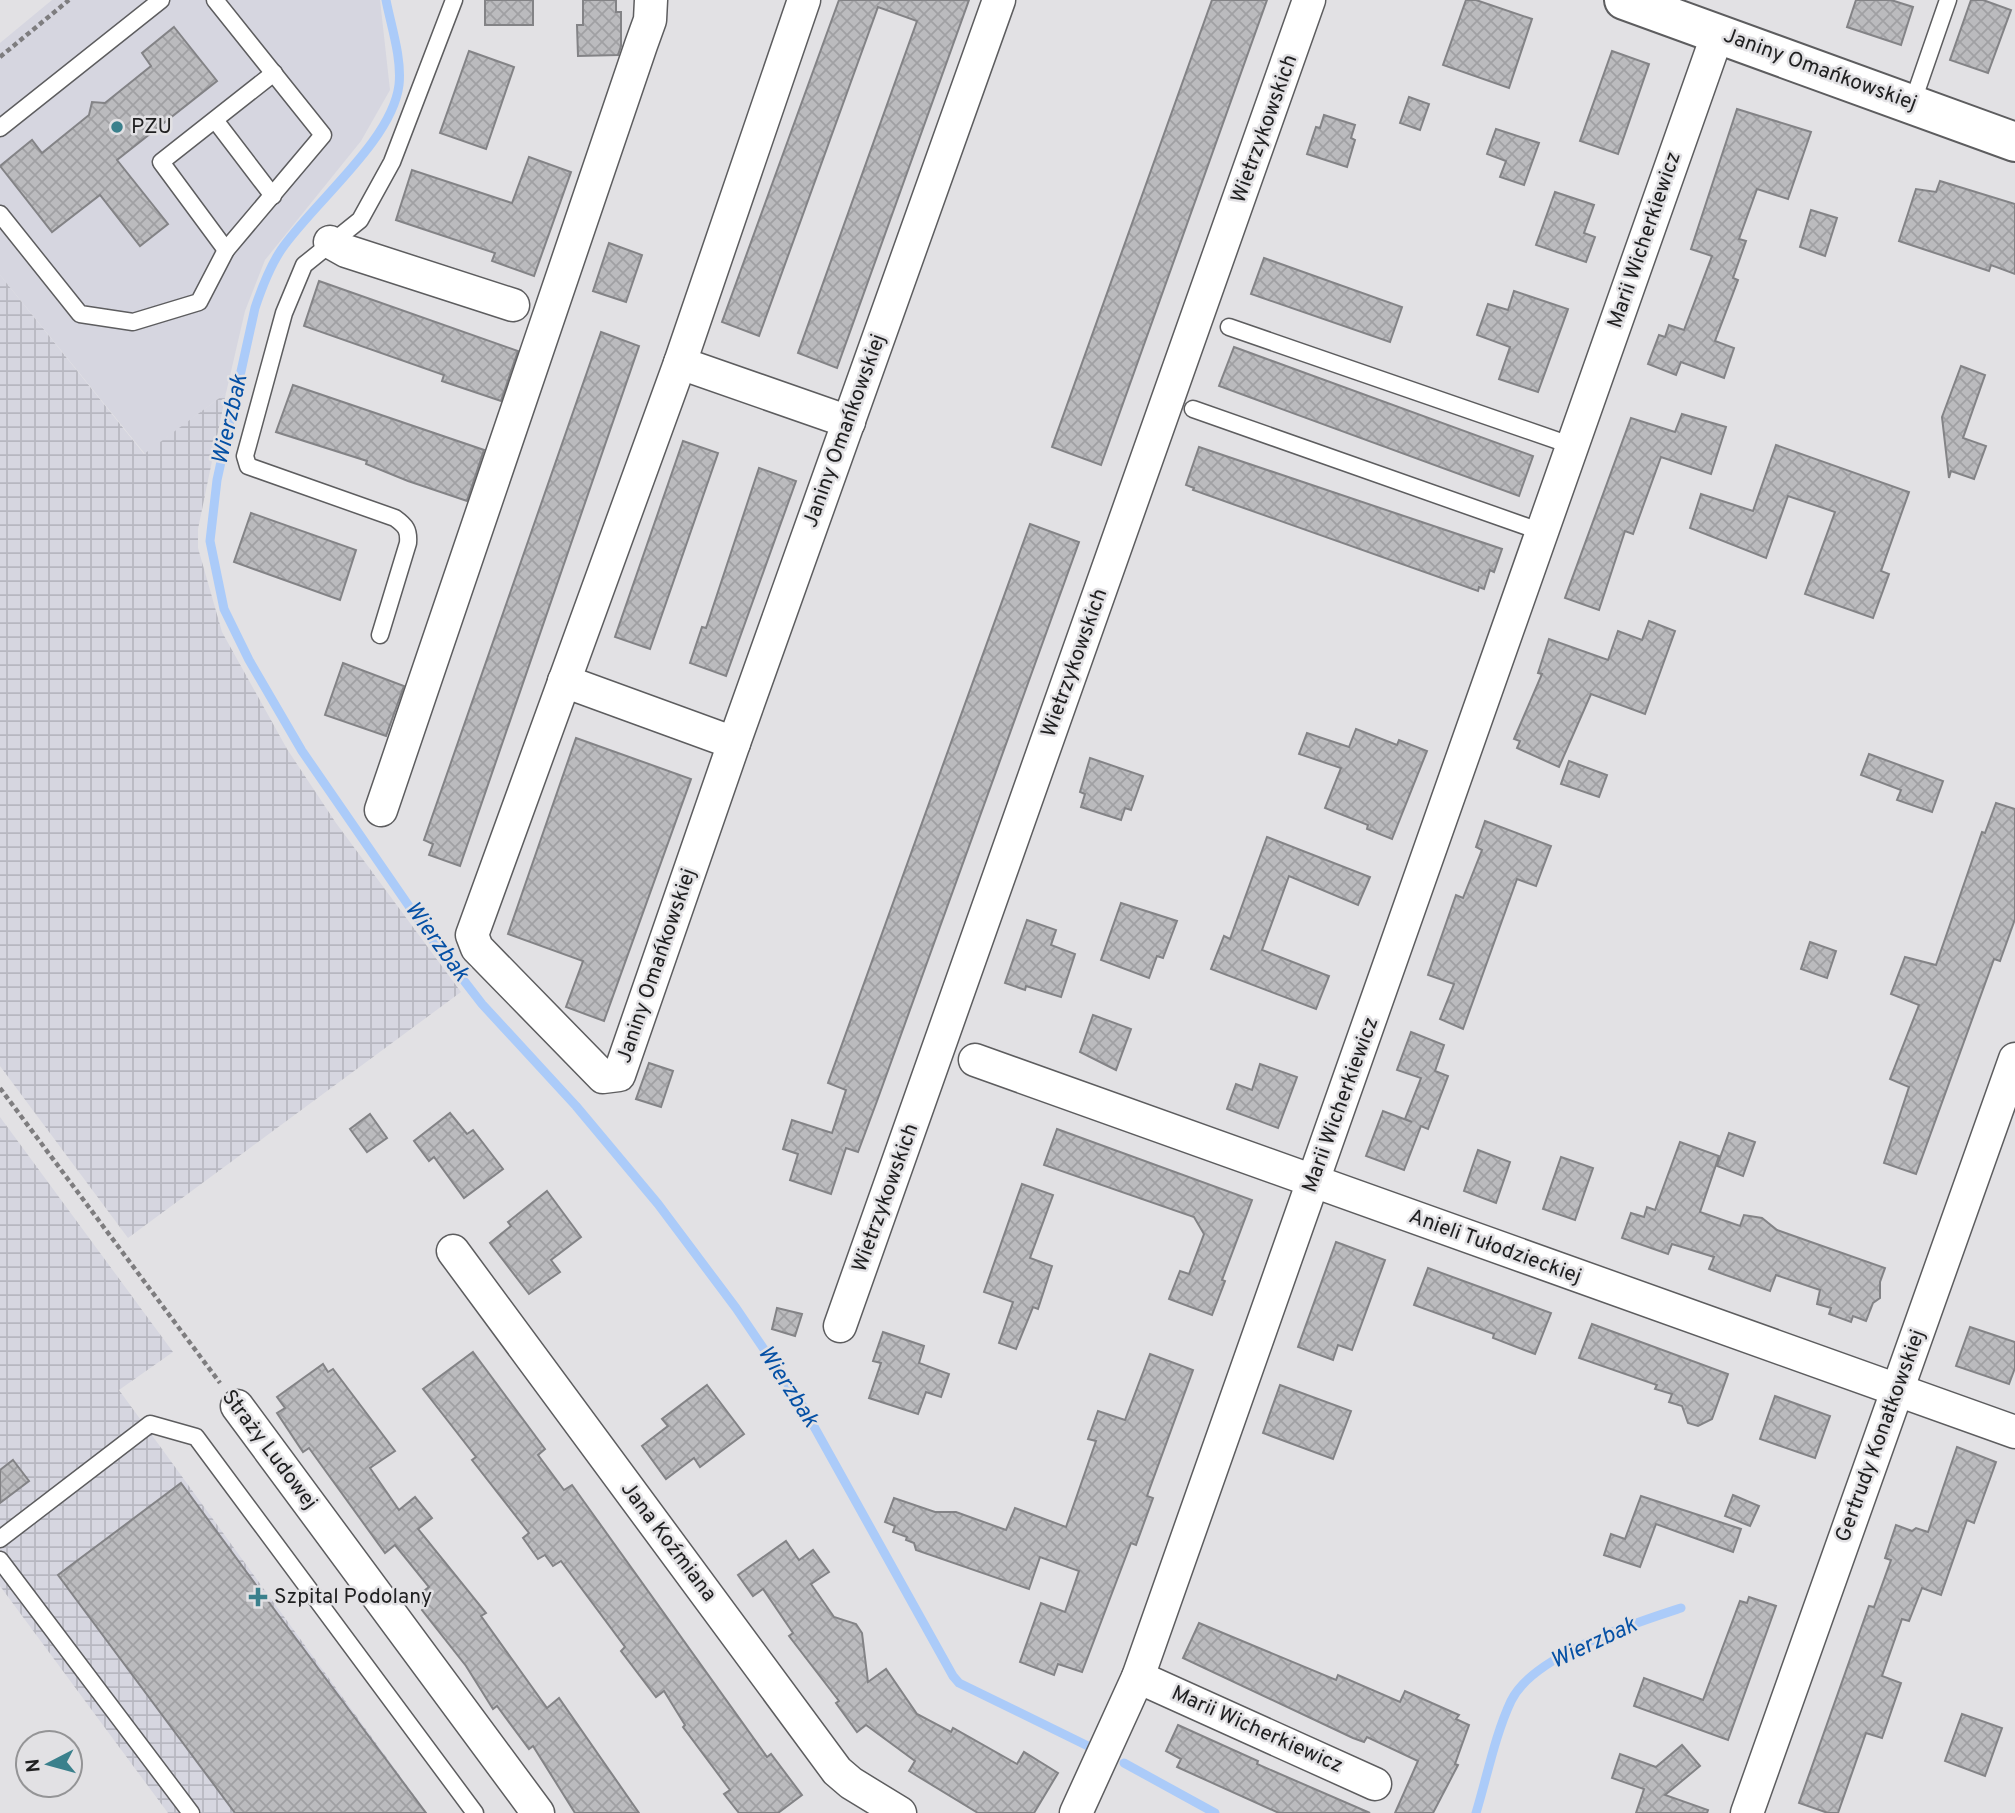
<svg xmlns="http://www.w3.org/2000/svg" width="2015" height="1813" font-family="Overpass,sans-serif">
<style>
.built{fill:#d6d6e0}
.industrial{fill:url(#industrial-grid)}
.lines{fill:none;stroke-linecap:round;stroke-linejoin:round}
.stream{stroke:#abcbf9;stroke-width:9}
.building{fill:url(#building-cross-hatch);stroke:#838386;stroke-width:2}
.service-casing{stroke:#5d5d5f;stroke-width:19}
.minor-casing{stroke:#5d5d5f;stroke-width:35}
.tertiary-casing{stroke:#5d5d5f;stroke-width:42}
.path{stroke:#7e7d7f;stroke-width:4.5;stroke-dasharray:5 3.5;stroke-linecap:butt}
.service{stroke:#fff;stroke-width:16}
.minor{stroke:#fff;stroke-width:32}
.tertiary{stroke:#fff;stroke-width:38}
.poi-dot{fill:#3a808c;stroke:#e2e1e4;stroke-width:2.5}
.labels{text-anchor:middle;dominant-baseline:central;stroke-width:5;stroke-linejoin:round;paint-order:stroke}
.street-label{font-size:21px;fill:#202021;stroke:#e2e1e4}
.poi-label{font-size:21px;fill:#202021;stroke:#e2e1e4;text-anchor:start}
.water-label{font-size:23px;font-style:italic;fill:#0550a5;stroke:#e2e1e4}
</style>
<defs>
<pattern id="industrial-grid" width="8" height="8" patternUnits="userSpaceOnUse" patternTransform="scale(1.75)"><rect width="8" height="8" fill="#d6d6e0"/><path d="M0 4h8M4 0v8" fill="none" stroke="#b7b7c0"/></pattern>
<pattern id="building-cross-hatch" width="8" height="8" patternUnits="userSpaceOnUse" patternTransform="scale(1.75)"><rect width="8" height="8" fill="#bbbbbe"/><path d="M0 0l8 8M0 8l8-8" fill="none" stroke="#a0a0a3"/></pattern>
</defs>
<rect width="100%" height="100%" fill="#e2e1e4"/>
<polygon class="built" points="52,0 380,0 390,90 361,141 265,260 245,311 226,393 145,454 0,275 0,43"/>
<g class="industrial">
<polygon points="0,275 144,454 226,393 198,529 198,548 222,632 287,749 336,823 461,992 128,1238 0,1066"/>
<polygon points="0,1117 173,1352 119,1390 427,1813 168,1813 0,1586"/>
</g>
<g class="lines">
<g class="stream">
<path d="M 386,0 C 391,26 402,58 399,85 C 392,141 313,203 281,250 C 269,268 262,287 255,308 L 217,480 L 210,541 L 224,609 L 249,660 L 302,751 L 431,938 L 482,1004 L 576,1106 L 658,1204 L 736,1308 L 802,1405 L 953,1676 L 959,1683 L 1092,1748"/>
<polyline points="1124,1763 1215,1813"/>
<path d="M 1476,1813 C 1487,1777 1495,1735 1511,1701 C 1533,1655 1635,1623 1681,1608"/>
</g>
</g>
<g class="building">
<rect x="485" y="0" width="48" height="25"/>
<polygon points="583,0 616,0 616,12 621,12 621,46 618,55 578,56 577,25 583,25"/>
<polygon points="839,0 969,0 837,368 798,353 917,21 878,7 759,336 722,322"/>
<polygon points="1212,0 1267,0 1101,465 1052,447"/>
<polygon points="1466,0 1476,0 1532,19 1509,88 1443,65"/>
<polygon points="1856,0 1891,0 1913,7 1901,45 1847,27"/>
<polygon points="1971,0 1983,0 2011,10 1988,73 1950,60"/>
<polygon points="174,27 217,81 117,160 168,224 140,246 100,195 52,232 0,166 32,140 42,153 89,115 92,102 105,103 151,66 142,53"/>
<polygon points="469,51 514,67 486,149 440,133"/>
<polygon points="1612,51 1649,64 1618,154 1580,141"/>
<polygon points="1409,97 1429,104 1420,130 1400,123"/>
<polygon points="1737,109 1811,132 1788,199 1757,189 1739,239 1746,241 1733,278 1738,280 1715,341 1734,348 1724,378 1681,362 1676,375 1648,364 1659,335 1665,337 1669,325 1684,330 1712,256 1691,249"/>
<polygon points="1324,115 1355,125 1351,138 1355,140 1347,167 1307,154 1316,127 1320,128"/>
<polygon points="1496,129 1539,143 1524,185 1500,177 1506,161 1487,154"/>
<polygon points="529,157 571,172 534,276 492,261 495,253 396,220 412,170 512,203"/>
<polygon points="1940,181 2015,204 2015,274 1991,265 1989,271 1899,241 1916,189 1936,192"/>
<polygon points="1555,192 1594,205 1584,233 1595,237 1586,262 1536,245"/>
<polygon points="1811,210 1837,218 1825,256 1800,247"/>
<polygon points="609,243 642,255 626,302 593,291"/>
<polygon points="1264,258 1402,307 1390,342 1251,294"/>
<polygon points="319,281 518,351 501,401 442,381 444,375 304,326"/>
<polygon points="1514,291 1568,309 1538,392 1499,379 1510,347 1477,335 1488,304 1508,310"/>
<polygon points="601,332 639,346 460,866 429,855 433,844 424,840"/>
<polygon points="1234,347 1533,456 1519,496 1219,386"/>
<polygon points="1961,366 1985,375 1963,438 1986,446 1974,479 1951,471 1949,478 1942,417"/>
<polygon points="293,385 484,450 467,501 408,481 366,464 367,461 276,432"/>
<polygon points="1682,414 1726,427 1711,474 1661,457 1633,534 1625,531 1599,610 1565,598 1631,418 1675,432"/>
<polygon points="683,441 718,453 650,649 615,637"/>
<polygon points="1776,445 1909,492 1881,571 1889,574 1873,618 1805,594 1835,512 1788,496 1766,558 1690,528 1701,494 1753,511"/>
<polygon points="1199,447 1502,549 1494,572 1490,570 1484,589 1479,587 1478,591 1193,490 1194,488 1186,485"/>
<polygon points="759,468 796,481 726,676 690,663 702,627 706,628"/>
<polygon points="251,513 356,550 340,600 234,562"/>
<polygon points="1030,524 1079,542 877,1101 858,1152 846,1148 831,1194 790,1180 798,1154 783,1149 792,1120 832,1133 846,1090 828,1083"/>
<polygon points="1649,621 1675,631 1645,714 1591,694 1559,767 1517,748 1520,741 1514,739 1542,674 1538,673 1549,639 1608,660 1618,631 1642,640"/>
<polygon points="343,663 404,686 386,736 325,715"/>
<polygon points="1356,729 1397,745 1399,740 1427,751 1392,839 1367,829 1368,825 1325,808 1341,768 1299,754 1307,733 1349,747"/>
<polygon points="576,738 691,779 604,1021 566,1007 583,961 508,934"/>
<polygon points="1869,754 1943,781 1932,812 1897,800 1901,790 1861,775"/>
<polygon points="1090,758 1143,776 1131,810 1125,808 1121,820 1081,807 1085,794 1080,792"/>
<polygon points="1569,761 1607,775 1599,797 1561,784"/>
<polygon points="1996,803 2015,809 2015,919 2000,961 1994,959 1916,1174 1884,1163 1909,1087 1890,1079 1919,1005 1891,994 1905,957 1936,965 1982,832 1985,833"/>
<polygon points="1485,821 1551,846 1536,886 1517,879 1463,1029 1440,1019 1454,984 1428,975 1456,895 1463,898 1482,850 1476,847"/>
<polygon points="1267,837 1370,877 1358,905 1289,876 1262,950 1329,976 1316,1009 1211,969 1224,936 1230,939"/>
<polygon points="1121,903 1177,921 1163,958 1157,956 1149,978 1101,960"/>
<polygon points="1027,920 1056,930 1051,945 1075,954 1061,997 1026,986 1025,990 1005,983"/>
<polygon points="1810,942 1836,951 1827,978 1801,969"/>
<polygon points="1093,1015 1131,1029 1116,1070 1080,1052"/>
<polygon points="1411,1032 1444,1045 1435,1071 1448,1076 1428,1129 1421,1126 1404,1170 1366,1156 1383,1111 1412,1122 1405,1119 1421,1078 1397,1070"/>
<polygon points="649,1063 673,1071 661,1107 636,1099"/>
<polygon points="1260,1064 1297,1077 1278,1128 1227,1109 1236,1084 1252,1090"/>
<polygon points="450,1113 467,1134 473,1130 503,1169 464,1198 434,1157 429,1161 414,1141"/>
<polygon points="370,1114 387,1138 367,1152 350,1129"/>
<polygon points="1057,1129 1252,1200 1222,1280 1225,1281 1212,1315 1169,1299 1180,1271 1189,1274 1204,1234 1194,1217 1044,1165"/>
<polygon points="1729,1133 1755,1142 1743,1176 1717,1166"/>
<polygon points="1680,1142 1719,1156 1700,1212 1740,1226 1744,1215 1762,1218 1777,1230 1885,1268 1880,1282 1880,1298 1873,1303 1866,1321 1853,1316 1851,1322 1829,1314 1831,1308 1817,1304 1820,1290 1776,1275 1770,1291 1709,1269 1714,1257 1672,1244 1668,1254 1622,1238 1631,1213 1644,1217 1647,1207 1655,1210"/>
<polygon points="1478,1150 1510,1162 1496,1203 1464,1191"/>
<polygon points="1561,1157 1593,1168 1575,1220 1543,1209"/>
<polygon points="1022,1184 1053,1195 1030,1258 1052,1266 1038,1309 1033,1307 1016,1349 999,1343 1013,1302 984,1292"/>
<polygon points="547,1191 581,1237 551,1260 560,1272 529,1294 490,1243 511,1226 508,1222"/>
<polygon points="1336,1242 1385,1260 1352,1350 1338,1345 1333,1360 1298,1347"/>
<polygon points="1428,1268 1551,1313 1535,1354 1493,1338 1494,1334 1414,1305"/>
<polygon points="777,1308 802,1314 795,1336 772,1329"/>
<polygon points="1592,1324 1728,1374 1712,1419 1698,1426 1688,1423 1682,1406 1669,1402 1672,1394 1655,1389 1657,1385 1579,1358"/>
<polygon points="1970,1327 2015,1342 2015,1368 2009,1384 1956,1366"/>
<polygon points="883,1332 924,1346 919,1363 949,1374 941,1397 926,1392 918,1414 869,1398 881,1363 873,1361"/>
<polygon points="473,1352 545,1449 538,1455 564,1490 572,1485 767,1757 771,1754 802,1795 778,1813 739,1813 724,1794 730,1790 683,1727 685,1725 664,1691 656,1697 621,1651 625,1647 561,1561 553,1566 545,1555 538,1559 523,1538 529,1533 472,1460 476,1457 423,1389"/>
<polygon points="1150,1354 1193,1370 1147,1496 1153,1498 1136,1545 1131,1543 1082,1672 1058,1664 1054,1675 1020,1662 1041,1603 1065,1612 1079,1571 1040,1557 1029,1589 916,1550 914,1543 906,1540 907,1537 893,1532 895,1526 885,1522 894,1498 935,1512 956,1512 1006,1530 1015,1508 1066,1527 1096,1441 1088,1439 1098,1411 1125,1420"/>
<polygon points="323,1364 328,1372 333,1369 395,1451 370,1468 399,1510 415,1497 432,1518 418,1529 486,1613 481,1616 547,1708 559,1698 639,1813 575,1813 533,1746 529,1749 497,1706 493,1709 466,1666 422,1610 425,1607 417,1596 429,1587 395,1545 385,1553 309,1448 303,1452 277,1413 285,1408 277,1397"/>
<polygon points="707,1385 744,1434 700,1467 694,1458 666,1479 642,1446 668,1426 662,1419"/>
<polygon points="1280,1385 1351,1411 1333,1459 1263,1433"/>
<polygon points="1775,1396 1830,1416 1815,1458 1760,1439"/>
<polygon points="1957,1447 1996,1462 1974,1523 1967,1520 1941,1595 1922,1588 1909,1621 1902,1619 1882,1676 1901,1683 1882,1738 1866,1733 1838,1813 1828,1813 1799,1803 1869,1606 1874,1607 1891,1560 1885,1558 1896,1525 1912,1531 1916,1528 1928,1532"/>
<polygon points="13,1460 29,1481 0,1503 0,1470"/>
<polygon points="181,1483 256,1585 426,1813 235,1813 58,1575"/>
<polygon points="1733,1495 1759,1506 1750,1526 1725,1516"/>
<polygon points="1641,1496 1741,1529 1733,1552 1656,1524 1640,1567 1604,1555 1611,1534 1625,1539"/>
<polygon points="786,1541 799,1560 813,1550 829,1572 811,1584 834,1617 856,1624 862,1633 868,1682 886,1669 917,1714 951,1732 953,1728 1017,1764 1024,1752 1058,1773 1034,1813 978,1813 909,1771 915,1761 866,1725 857,1732 836,1703 839,1701 789,1636 793,1633 763,1589 753,1596 738,1575"/>
<polygon points="1749,1597 1776,1606 1728,1740 1634,1706 1644,1678 1703,1700 1740,1601 1747,1603"/>
<polygon points="1199,1623 1336,1680 1338,1675 1400,1702 1405,1691 1459,1715 1456,1719 1469,1725 1455,1764 1458,1765 1433,1813 1395,1813 1418,1761 1367,1737 1364,1742 1353,1738 1183,1658"/>
<polygon points="1962,1714 2002,1728 1985,1776 1945,1761"/>
<polygon points="1178,1725 1258,1761 1257,1764 1370,1813 1279,1813 1177,1767 1181,1759 1166,1751"/>
<polygon points="1682,1745 1700,1766 1665,1795 1708,1810 1707,1813 1636,1813 1644,1789 1612,1778 1620,1754 1656,1767"/>
</g>
<g class="lines">
<g class="service-casing">
<g id="service">
<polyline points="1912,104 1948,0"/>
<polyline points="215,120 273,196"/>
<polyline points="0,128 161,0"/>
<polyline points="0,214 80,314 133,322 199,302 226,250 323,135 215,0"/>
<polyline points="226,250 161,162 274,73"/>
<polyline points="1229,327 1573,446"/>
<polyline points="1193,409 1542,532"/>
<path d="M 380,635 L 408,543 C 409,530 406,526 395,518 L 248,466 L 245,456 L 284,313 L 304,265 L 360,220 L 392,162 L 454,0"/>
<polyline points="0,1539 150,1424 196,1437 475,1813"/>
<polyline points="0,1560 191,1813"/>
</g>
</g>
<g class="minor-casing">
<g id="minor">
<polyline points="804,0 680,363 472,935 477,948 603,1077 619,1075 734,743 999,0"/>
<polyline points="330,242 346,251 513,305"/>
<polyline points="680,363 849,422"/>
<polyline points="564,681 734,743"/>
<polyline points="381,810 641,45 650,20 651,0"/>
<polyline points="975,1060 2015,1432"/>
<polyline points="453,1251 837,1771 851,1783 900,1813"/>
<polyline points="840,1326 1309,0"/>
<polyline points="237,1406 538,1813"/>
<polyline points="1138,1677 1375,1784"/>
<polyline points="1076,1813 1138,1677 1718,33"/>
<polyline points="1747,1813 2015,1059"/>
</g>
</g>
<g class="tertiary-casing">
<polyline id="tertiary" points="1624,0 2015,142"/>
</g>
<g class="path">
<polyline points="0,57 69,0"/>
<polyline points="0,1088 220,1383"/>
</g>
<use href="#service" class="service"/>
<use href="#minor" class="minor"/>
<use href="#tertiary" class="tertiary"/>
</g>
<g class="poi-dot">
<circle cx="117" cy="127" r="7"/>
<path d="M254.5 1586.5h7v7h7v7h-7v7h-7v-7h-7v-7h7z"/>
</g>
<g class="labels">
<g class="street-label">
<text transform="translate(1820 70) rotate(20)">Janiny Omańkowskiej</text>
<text transform="translate(1265 129) rotate(-70)">Wietrzykowskich</text>
<text transform="translate(1645 240) rotate(-71)">Marii Wicherkiewicz</text>
<text transform="translate(845 431) rotate(-70)">Janiny Omańkowskiej</text>
<text transform="translate(1075 663) rotate(-70)">Wietrzykowskich</text>
<text transform="translate(657 966) rotate(-71)">Janiny Omańkowskiej</text>
<text transform="translate(1341 1105) rotate(-70)">Marii Wicherkiewicz</text>
<text transform="translate(886 1198) rotate(-70)">Wietrzykowskich</text>
<text transform="translate(1495 1247) rotate(20)">Anieli Tułodzieckiej</text>
<text transform="translate(1881 1436) rotate(-70)">Gertrudy Konatkowskiej</text>
<text transform="translate(269 1450) rotate(53)">Straży Ludowej</text>
<text transform="translate(668 1542) rotate(53)">Jana Koźmiana</text>
<text transform="translate(1257 1730) rotate(24)">Marii Wicherkiewicz</text>
</g>
<g class="poi-label">
<text x="131" y="127">PZU</text>
<text x="274" y="1597">Szpital Podolany</text>
</g>
<g class="water-label">
<text transform="translate(231 420) rotate(-77)">Wierzbak</text>
<text transform="translate(436 942) rotate(54)">Wierzbak</text>
<text transform="translate(787 1387) rotate(57)">Wierzbak</text>
<text transform="translate(1594 1644) rotate(-25)">Wierzbak</text>
</g>
</g>
<g transform="translate(49 1764) rotate(264)"><circle r="33" fill="#e2e1e4" stroke="#949496" stroke-width="2"/>
<path d="M0-5L12 26L0 18L-12 26Z" fill="#3a808c"/>
<text y="-10" font-size="19" font-weight="bold" text-anchor="middle" fill="#202021">N</text>
</g>
</svg>
